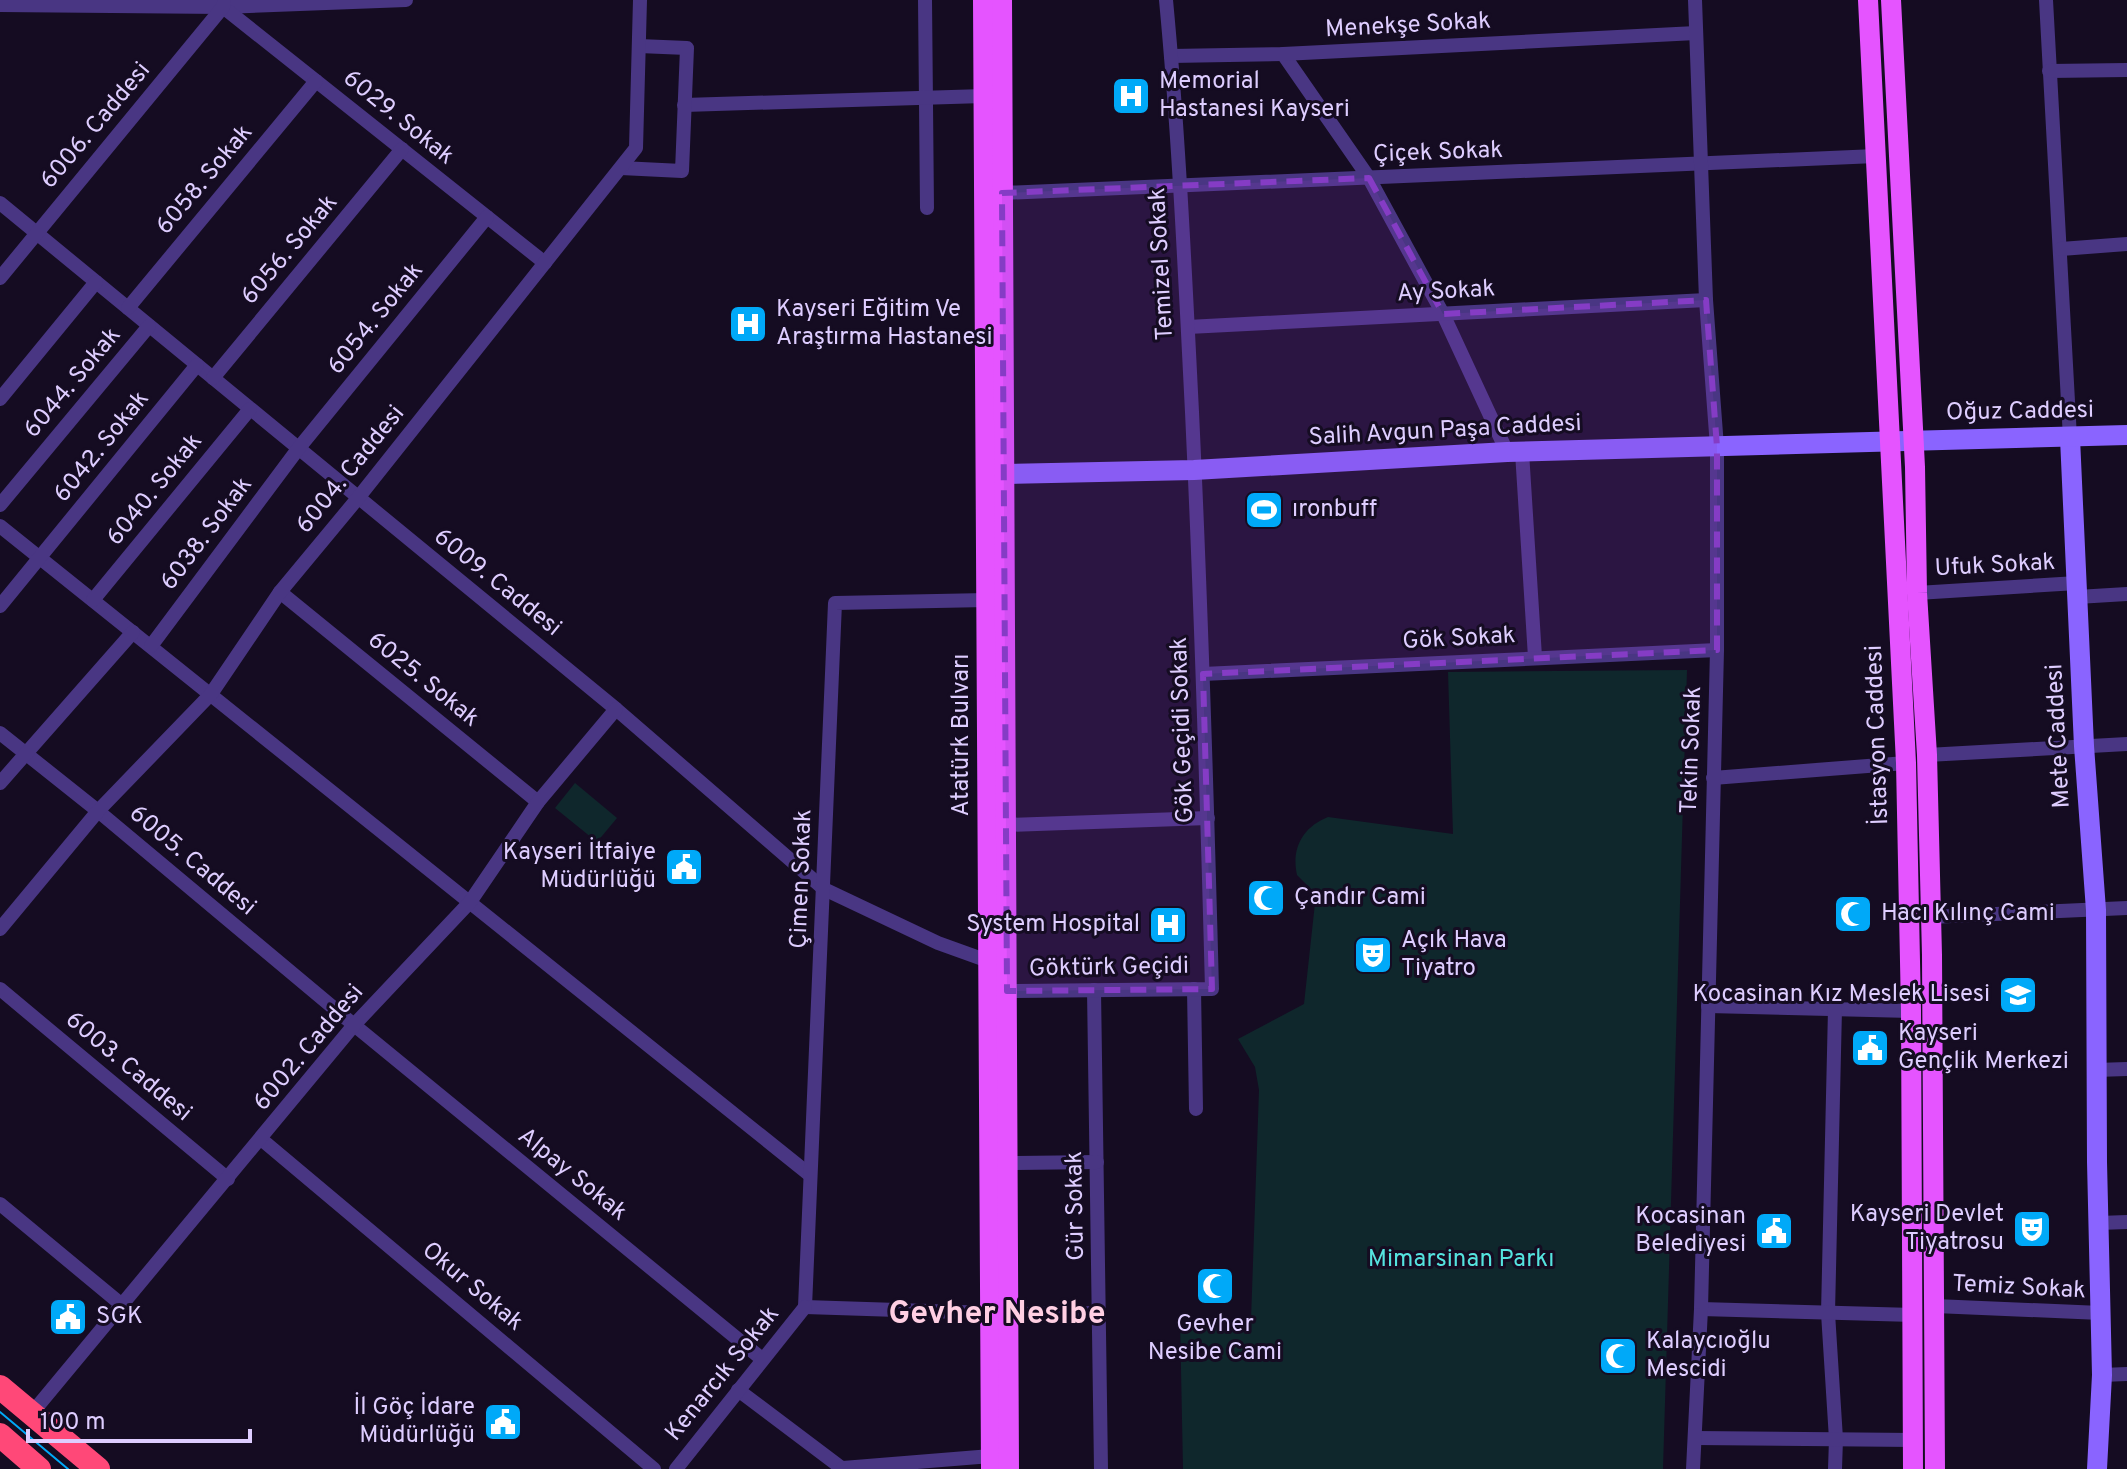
<svg xmlns="http://www.w3.org/2000/svg" width="2127" height="1469" font-family="Overpass,sans-serif">
<style>
.green{fill:#0f272c}
.lines{fill:none;stroke-linecap:round;stroke-linejoin:round}
.street{stroke:#493683;stroke-width:14}
.secondary{stroke:#8a64ff;stroke-width:20}
.primary{stroke:#e554ff;stroke-width:20}
.highway{stroke:#ff4878;stroke-width:24}
.tram{stroke:#00a9f8;stroke-width:2}
.marked{fill:#853cc5;fill-opacity:0.2;stroke:#853cc5;stroke-width:6;stroke-dasharray:16 10;stroke-linejoin:round}
.labels{text-anchor:middle;dominant-baseline:central;stroke-width:6;stroke-linejoin:round;paint-order:stroke}
.street-label{font-size:24px;fill:#decdff;stroke:#150c22}
.poi-label{font-size:24px;fill:#decdff;stroke:#150c22;text-anchor:start}
.park-label{font-size:24px;fill:#55e3df;stroke:#150c22}
.district-label{font-size:32px;font-weight:bold;fill:#ffcfe3;stroke:#150c22}
</style>
<rect width="100%" height="100%" fill="#150c22"/>
<g class="green">
<path d="M 1687,670 L 1663,1469 L 1183,1469 L 1180,1319 L 1251,1320 L 1259,1090 L 1255,1067 L 1238,1039 L 1304,1004 L 1316,894 L 1297,875 C 1291,848 1303,827 1328,817 L 1453,834 L 1448,672 Z"/>
<polygon points="575,783 617,818 597,842 555,808"/>
</g>
<g class="lines">
<g class="street">
<polyline points="925,0 927,208"/>
<polyline points="2046,0 2070,438"/>
<polyline points="0,5 223,7 406,0"/>
<polyline points="223,7 545,263"/>
<polyline points="1283,54 1369,178 1443,314 1507,452"/>
<polyline points="1171,56 1283,54 1696,33"/>
<polyline points="2049,71 2127,70"/>
<polyline points="684,105 984,96"/>
<polyline points="621,168 682,171 687,48 639,46"/>
<polyline points="1002,193 1876,156"/>
<polyline points="0,203 616,709 824,889 938,943 988,961"/>
<polyline points="2061,249 2127,244"/>
<polyline points="0,278 223,7 224,3"/>
<polyline points="128,308 316,81"/>
<polyline points="1188,327 1706,300"/>
<polyline points="213,378 402,149"/>
<polyline points="0,399 96,282"/>
<polyline points="1522,452 1535,657"/>
<polyline points="0,505 149,326"/>
<polyline points="0,526 810,1175"/>
<polyline points="280,592 538,802"/>
<polyline points="1917,593 2077,583"/>
<polyline points="2077,597 2127,594"/>
<polyline points="93,600 250,409"/>
<polyline points="0,606 197,365"/>
<polyline points="151,646 298,449 487,217"/>
<polyline points="1203,674 1717,650"/>
<polyline points="0,733 98,811 354,1025 762,1359"/>
<polyline points="1927,755 2127,744"/>
<polyline points="1713,778 1906,763"/>
<polyline points="0,783 133,632"/>
<polyline points="1007,825 1208,818"/>
<polyline points="1930,917 2127,908"/>
<polyline points="0,929 98,811 211,694 280,592 358,498 636,148 640,0"/>
<polyline points="0,989 228,1179"/>
<polyline points="1194,989 1196,1109"/>
<polyline points="1094,990 1101,1469"/>
<path d="M 1007,991 L 1212,989 C 1207,796 1201,604 1192,412 C 1185,275 1179,137 1166,0"/>
<polyline points="1708,1006 1911,1011"/>
<polyline points="1835,1009 1828,1313 1836,1439 1835,1469"/>
<polyline points="2096,1070 2127,1069"/>
<polyline points="261,1139 654,1469"/>
<polyline points="1008,1163 1097,1162"/>
<polyline points="0,1204 122,1305"/>
<polyline points="2099,1223 2127,1222"/>
<polyline points="1935,1306 2101,1313"/>
<polyline points="805,1307 835,603 987,600"/>
<polyline points="805,1307 990,1313"/>
<polyline points="1701,1309 1914,1315"/>
<polyline points="1008,1314 1099,1313"/>
<polyline points="2102,1375 2127,1374"/>
<polyline points="738,1390 843,1469"/>
<polyline points="32,1413 354,1025 470,902 538,802 616,709"/>
<polyline points="1695,1438 1914,1440"/>
<polyline points="843,1468 991,1456"/>
<polyline points="676,1469 805,1307"/>
<polyline points="1693,1469 1701,1309 1717,650 1717,447 1706,300 1695,0"/>
</g>
<g class="secondary">
<polyline points="2070,438 2084,746 2096,910 2097,1162 2102,1375 2097,1469"/>
<polyline points="1004,474 1194,470 1507,452 2127,435"/>
</g>
<g class="primary">
<polyline points="983,0 991,1469"/>
<polyline points="1002,0 1009,1469"/>
<polyline points="1868,0 1906,763 1911,1011 1913,1469"/>
<polyline points="1891,0 1915,467 1917,593 1927,755 1932,955 1935,1469"/>
</g>
<g class="highway">
<polyline points="0,1387 98,1469"/>
<polyline points="0,1435 39,1469"/>
</g>
<polyline class="tram" points="0,1412 68,1469"/>
</g>
<path class="marked" d="M 1369,178 L 1443,314 L 1706,300 L 1717,447 L 1717,650 L 1203,674 L 1212,989 L 1007,991 L 1002,193 Z"/>
<defs>
<g id="hospital-square" transform="scale(2)"><rect x="-9" y="-9" width="18" height="18" rx="4" fill="#00a9f8" stroke="#150c22"/><path d="M-5-5h3v3.5h4V-5h3V5h-3V1.5h-4V5h-3Z" fill="#fff"/></g>
<g id="stadium-square" transform="scale(2)"><rect x="-9" y="-9" width="18" height="18" rx="4" fill="#00a9f8" stroke="#150c22"/><path d="M0-5a6.5 5 0 1 0 0 10a6.5 5 0 1 0 0-10ZM-3.5-1.8h7v3.6h-7Z" fill="#fff"/></g>
<g id="civic-square" transform="scale(2)"><rect x="-9" y="-9" width="18" height="18" rx="4" fill="#00a9f8" stroke="#150c22"/><path d="M-.6-6.5H3V-4.5H.6V-3L4-1V1h2V6H-6V1h2V-1L-.6-3ZM-1.2 2.5V6h2.4V2.5Z" fill="#fff"/></g>
<g id="mosque-square" transform="scale(2)"><rect x="-9" y="-9" width="18" height="18" rx="4" fill="#00a9f8" stroke="#150c22"/><path d="M3.5-4.9A6 6 0 1 0 3.5 4.9A5 5 0 1 1 3.5-4.9Z" fill="#fff"/></g>
<g id="theatre-square" transform="scale(2)"><rect x="-9" y="-9" width="18" height="18" rx="4" fill="#00a9f8" stroke="#150c22"/><path d="M-5-5.5Q0-4 5-5.5V0Q5 5 0 6Q-5 5-5 0ZM-3.3-2.5H-1v1.5H-3.3ZM1-2.5H3.3v1.5H1ZM-2.8 1Q0 5.5 2.8 1Z" fill="#fff"/></g>
<g id="school-square" transform="scale(2)"><rect x="-9" y="-9" width="18" height="18" rx="4" fill="#00a9f8" stroke="#150c22"/><path d="M0-5L7-2L0 1L-7-2ZM-4 1L0 2.5L4 1V4Q0 6-4 4Z" fill="#fff"/></g>
</defs>
<g fill-rule="evenodd">
<use href="#hospital-square" x="1131" y="96"/>
<use href="#hospital-square" x="748" y="324"/>
<use href="#stadium-square" x="1264" y="510"/>
<use href="#civic-square" x="684" y="867"/>
<use href="#mosque-square" x="1266" y="898"/>
<use href="#mosque-square" x="1853" y="914"/>
<use href="#hospital-square" x="1168" y="925"/>
<use href="#theatre-square" x="1373" y="955"/>
<use href="#school-square" x="2018" y="995"/>
<use href="#civic-square" x="1870" y="1048"/>
<use href="#theatre-square" x="2032" y="1229"/>
<use href="#civic-square" x="1774" y="1231"/>
<use href="#mosque-square" x="1215" y="1286"/>
<use href="#civic-square" x="68" y="1317"/>
<use href="#mosque-square" x="1618" y="1356"/>
<use href="#civic-square" x="503" y="1422"/>
</g>
<g class="labels">
<g class="street-label">
<text transform="translate(1408 26) rotate(-3)">Menekşe Sokak</text>
<text transform="translate(398 118) rotate(39)">6029. Sokak</text>
<text transform="translate(96 126) rotate(-50)">6006. Caddesi</text>
<text transform="translate(1438 153) rotate(-2)">Çiçek Sokak</text>
<text transform="translate(205 180) rotate(-50)">6058. Sokak</text>
<text transform="translate(290 250) rotate(-50)">6056. Sokak</text>
<text transform="translate(1162 264) rotate(-93)">Temizel Sokak</text>
<text transform="translate(1446 292) rotate(-3)">Ay Sokak</text>
<text transform="translate(376 319) rotate(-51)">6054. Sokak</text>
<text transform="translate(73 383) rotate(-50)">6044. Sokak</text>
<text transform="translate(2020 412) rotate(-1)">Oğuz Caddesi</text>
<text transform="translate(1445 431) rotate(-3)">Salih Avgun Paşa Caddesi</text>
<text transform="translate(102 447) rotate(-51)">6042. Sokak</text>
<text transform="translate(351 470) rotate(-51)">6004. Caddesi</text>
<text transform="translate(155 490) rotate(-51)">6040. Sokak</text>
<text transform="translate(207 534) rotate(-53)">6038. Sokak</text>
<text transform="translate(1995 566) rotate(-3)">Ufuk Sokak</text>
<text transform="translate(497 583) rotate(39)">6009. Caddesi</text>
<text transform="translate(1459 639) rotate(-3)">Gök Sokak</text>
<text transform="translate(423 680) rotate(39)">6025. Sokak</text>
<text transform="translate(1183 730) rotate(-92)">Gök Geçidi Sokak</text>
<text transform="translate(962 735) rotate(-90)">Atatürk Bulvarı</text>
<text transform="translate(1878 735) rotate(-92)">İstasyon Caddesi</text>
<text transform="translate(2059 736) rotate(-93)">Mete Caddesi</text>
<text transform="translate(1692 750) rotate(-88)">Tekin Sokak</text>
<text transform="translate(192 861) rotate(40)">6005. Caddesi</text>
<text transform="translate(802 879) rotate(-88)">Çimen Sokak</text>
<text transform="translate(1109 968) rotate(-1)">Göktürk Geçidi</text>
<text transform="translate(309 1048) rotate(-50)">6002. Caddesi</text>
<text transform="translate(128 1067) rotate(40)">6003. Caddesi</text>
<text transform="translate(572 1175) rotate(39)">Alpay Sokak</text>
<text transform="translate(1076 1206) rotate(-91)">Gür Sokak</text>
<text transform="translate(472 1287) rotate(40)">Okur Sokak</text>
<text transform="translate(2019 1288) rotate(3)">Temiz Sokak</text>
<text transform="translate(723 1374) rotate(-51)">Kenarcık Sokak</text>
</g>
<g class="poi-label">
<text x="1159" y="82">Memorial<tspan x="1159" dy="28">Hastanesi Kayseri</tspan></text>
<text x="776" y="310">Kayseri Eğitim Ve<tspan x="776" dy="28">Araştırma Hastanesi</tspan></text>
<text x="1292" y="510">ıronbuff</text>
<text x="656" y="853" text-anchor="end">Kayseri İtfaiye<tspan x="656" dy="28">Müdürlüğü</tspan></text>
<text x="1294" y="898">Çandır Cami</text>
<text x="1881" y="914">Hacı Kılınç Cami</text>
<text x="1140" y="925" text-anchor="end">System Hospital</text>
<text x="1401" y="941">Açık Hava<tspan x="1401" dy="28">Tiyatro</tspan></text>
<text x="1990" y="995" text-anchor="end">Kocasinan Kız Meslek Lisesi</text>
<text x="1898" y="1034">Kayseri<tspan x="1898" dy="28">Gençlik Merkezi</tspan></text>
<text x="2004" y="1215" text-anchor="end">Kayseri Devlet<tspan x="2004" dy="28">Tiyatrosu</tspan></text>
<text x="1746" y="1217" text-anchor="end">Kocasinan<tspan x="1746" dy="28">Belediyesi</tspan></text>
<text x="96" y="1317">SGK</text>
<text x="1215" y="1325" text-anchor="middle">Gevher<tspan x="1215" dy="28">Nesibe Cami</tspan></text>
<text x="1646" y="1342">Kalaycıoğlu<tspan x="1646" dy="28">Mescidi</tspan></text>
<text x="475" y="1408" text-anchor="end">İl Göç İdare<tspan x="475" dy="28">Müdürlüğü</tspan></text>
</g>
<g class="park-label">
<text x="1461" y="1260">Mimarsinan Parkı</text>
</g>
<g class="district-label">
<text x="997" y="1315">Gevher Nesibe</text>
</g>
</g>
<path d="M28 1429v12h222v-12" fill="none" stroke="#decdff" stroke-width="4"/>
<text x="40" y="1429" font-size="24" fill="#decdff" stroke="#150c22" stroke-width="6" paint-order="stroke">100 m</text>
</svg>
